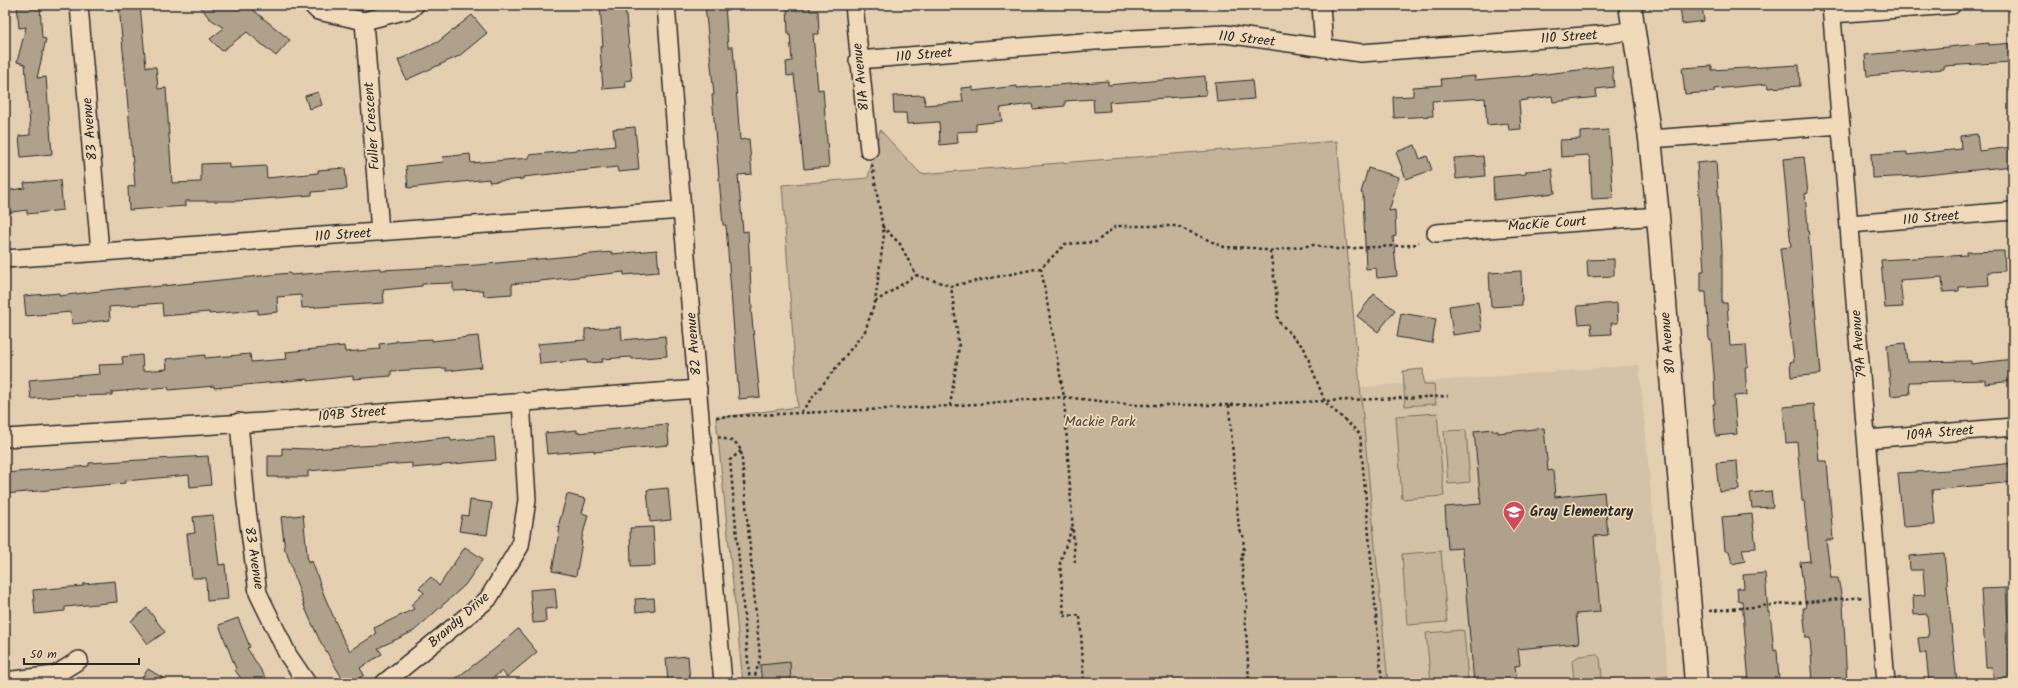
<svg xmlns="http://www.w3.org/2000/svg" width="2018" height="688" font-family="Kalam,sans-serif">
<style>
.built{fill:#d4c2a6}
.green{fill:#c5b49a;stroke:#787062}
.building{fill:#b0a18c;stroke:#2b2b2b}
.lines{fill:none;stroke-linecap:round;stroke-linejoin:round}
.street-casing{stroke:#2b2b2b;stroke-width:20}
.secondary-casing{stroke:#2b2b2b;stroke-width:25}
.path{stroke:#2b2b2b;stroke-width:2.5;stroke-dasharray:3 3;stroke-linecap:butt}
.street{stroke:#f0dab9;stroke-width:17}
.secondary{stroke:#f0dab9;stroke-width:22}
.labels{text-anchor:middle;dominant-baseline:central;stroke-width:3.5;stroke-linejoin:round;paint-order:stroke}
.street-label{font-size:14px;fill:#2b2b2b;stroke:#f0dab9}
.park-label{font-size:14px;fill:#4a4641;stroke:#f0dab9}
.poi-label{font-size:14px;font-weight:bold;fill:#2b2b2b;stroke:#f0dab9;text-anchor:start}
</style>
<rect width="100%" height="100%" fill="#e4d0b1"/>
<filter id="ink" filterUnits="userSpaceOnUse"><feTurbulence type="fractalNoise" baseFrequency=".025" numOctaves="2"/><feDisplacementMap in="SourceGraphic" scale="8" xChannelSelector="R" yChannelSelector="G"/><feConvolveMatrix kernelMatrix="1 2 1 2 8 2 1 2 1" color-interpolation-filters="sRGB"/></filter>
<g filter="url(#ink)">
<polygon class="built" points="1639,365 1669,683 1388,683 1360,387"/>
<g class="green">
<polygon points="880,130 921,174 1337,141 1388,683 743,683 716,418 798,407 782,185 868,178"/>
<polygon points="1423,369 1424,384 1434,384 1436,404 1405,406 1403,371"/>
<polygon points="1437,413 1444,496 1402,499 1396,416"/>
<polygon points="1466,430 1470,482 1448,484 1444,431"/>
<polygon points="1441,551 1447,622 1407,625 1402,554"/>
<polygon points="1461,630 1464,631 1468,681 1431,683 1426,633"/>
<polygon points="1596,654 1600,658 1602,677 1598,681 1576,683 1574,681 1572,661 1579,656"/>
<polygon points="1668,676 1669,683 1599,683"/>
</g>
<g class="building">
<polygon points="17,5 40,5 42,38 46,39 37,78 46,77 52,154 21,157 19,136 30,135 30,125 25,64 17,62 26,27 19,28"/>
<polygon points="119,5 140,5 146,67 156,67 158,89 166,88 172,183 201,182 201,164 229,163 229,168 266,166 267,178 318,173 318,170 345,168 347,189 312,192 312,195 238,201 186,201 186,206 129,210 128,187 135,186"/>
<polygon points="199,5 247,5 290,40 276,56 247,32 222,51 210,39 224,28 209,18"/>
<polygon points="600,5 625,5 632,80 625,81 626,87 603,89 600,47 603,47"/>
<polygon points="705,5 725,5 728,47 733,47 740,140 749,139 752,174 738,175 743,232 748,231 752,309 751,309 760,397 739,399 726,225 723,225 712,95 714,95"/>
<polygon points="787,5 810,5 810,11 818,11 819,34 813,34 818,90 823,89 829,167 804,169 794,75 787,76 786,62 792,61 790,35 788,35"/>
<polygon points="1680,5 1702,5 1704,21 1682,24"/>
<polygon points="472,15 487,33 459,56 406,80 398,60 438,42"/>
<polygon points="1989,43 1989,45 2013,43 2013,62 1944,66 1944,69 1867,76 1865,55"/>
<polygon points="1799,65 1800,86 1768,88 1767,84 1714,89 1714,92 1685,94 1682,68 1712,66 1712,70"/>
<polygon points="1612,66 1614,87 1596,89 1597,97 1553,102 1552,96 1519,101 1521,129 1509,130 1508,123 1487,125 1485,98 1432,101 1433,116 1394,118 1393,97 1413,96 1413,87 1442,85 1441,79 1475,76 1475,80 1520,76 1521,77"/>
<polygon points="1205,76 1206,95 1109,102 1110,111 1094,112 1093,99 1065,101 1065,106 1033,109 1032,104 1000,108 1002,121 976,124 976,131 957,132 958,143 940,145 939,122 907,124 906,113 894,113 893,96 924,95 925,105 963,102 961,88 973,87 973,91 1017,86 1017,88 1108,81 1108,85"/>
<polygon points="1252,80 1254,99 1217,102 1215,83"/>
<polygon points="318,92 322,105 309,109 305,96"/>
<polygon points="635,127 639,170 618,172 617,167 523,177 523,179 489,182 489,179 408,188 406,166 444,162 443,157 470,154 471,163 529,158 529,155 615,146 613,129"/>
<polygon points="1608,130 1613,198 1592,199 1590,159 1588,155 1561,157 1560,140 1580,139 1580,132"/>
<polygon points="1977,134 1979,151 2013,147 2013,166 1917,176 1872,178 1871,154 1907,152 1907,155 1961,149 1960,136"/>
<polygon points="1415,145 1420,159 1427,156 1432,170 1406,179 1396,152"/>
<polygon points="1483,156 1485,176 1456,179 1454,158"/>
<polygon points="1804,157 1808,193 1805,194 1821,374 1791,377 1790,362 1794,361 1780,248 1791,247 1783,159"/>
<polygon points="1716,161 1722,251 1722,303 1727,303 1730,346 1746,345 1748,367 1745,367 1747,395 1734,396 1737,434 1716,436 1713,404 1715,404 1714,375 1711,340 1709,340 1706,292 1701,292 1701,271 1704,271 1697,163"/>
<polygon points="1368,168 1399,177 1389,211 1395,210 1396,236 1393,237 1397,276 1377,278 1376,268 1366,269 1363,194 1361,193"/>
<polygon points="1552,169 1555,193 1494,200 1493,177 1526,174 1526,171"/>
<polygon points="60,180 63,210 27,214 27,210 5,213 5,191 25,188 24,183"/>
<polygon points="657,250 659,272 624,275 624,272 512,284 512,294 484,296 483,290 453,291 453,283 422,284 422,286 383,290 384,303 302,308 301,295 277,297 278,312 258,314 258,310 209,314 209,312 163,316 162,303 109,307 110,320 72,324 71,312 26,316 24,296 59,293 59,296 115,289 150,286 151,287 290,273 291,275 381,268 381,270 477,265 612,252 612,254"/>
<polygon points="2004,251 2005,271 1988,272 1989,285 1959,287 1959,291 1943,292 1942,277 1900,280 1903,307 1885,308 1881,260 1967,255 1967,252"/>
<polygon points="1614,259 1614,276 1588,277 1587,260"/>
<polygon points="1521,271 1522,305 1491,307 1489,273"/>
<polygon points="1374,294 1395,310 1378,332 1357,316"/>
<polygon points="1478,302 1482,331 1453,335 1449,306"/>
<polygon points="1617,303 1618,323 1611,323 1612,334 1592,335 1591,323 1579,324 1577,306"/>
<polygon points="1401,313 1436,319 1432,343 1397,337"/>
<polygon points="621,327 622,340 665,336 667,356 632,359 631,357 602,359 603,362 587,363 587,360 540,364 538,344 585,340 585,329"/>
<polygon points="478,336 482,367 446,371 446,368 391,371 391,376 353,379 353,376 308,381 308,379 214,388 214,386 169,390 168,387 112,392 112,395 77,396 77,395 31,399 29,380 100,374 99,365 123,364 122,357 142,355 143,371 167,369 166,359 205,355 205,358 250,354 251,362 287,359 286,352 344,346 345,352 380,349 379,344 396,342 396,341 432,339 432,341"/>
<polygon points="1905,343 1907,362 1971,361 1971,364 2013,359 2013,381 1985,384 1985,380 1909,382 1910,394 1891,396 1887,345"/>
<polygon points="1814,404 1819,461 1827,461 1833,540 1826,540 1831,578 1838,578 1843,604 1847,683 1813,683 1810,638 1806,638 1803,608 1806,608 1800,562 1810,561 1804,501 1802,501 1797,442 1786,443 1783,407"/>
<polygon points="667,424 669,445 594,452 594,450 547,454 545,433 577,430 577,433"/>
<polygon points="1544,428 1548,471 1553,470 1555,497 1604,492 1608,535 1594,536 1600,612 1576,614 1579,643 1518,649 1520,665 1515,666 1517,683 1474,683 1462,548 1448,549 1445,507 1481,504 1474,431 1493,429 1493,431 1498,431 1498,433"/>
<polygon points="450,437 451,441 494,437 496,460 412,468 412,463 365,466 308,471 308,477 268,477 268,456 282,456 282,448 309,449 394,444"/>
<polygon points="208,456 211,485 190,487 189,475 125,481 125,483 5,494 5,473 89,466 89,463"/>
<polygon points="1737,461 1739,490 1719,492 1716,463"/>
<polygon points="2013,463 2013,482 1932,490 1935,525 1903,527 1898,473 1948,470"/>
<polygon points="668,488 671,520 650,522 647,490"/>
<polygon points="1771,491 1773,507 1752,508 1750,493"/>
<polygon points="567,494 586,499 582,513 588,515 581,542 582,542 576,576 552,571 560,527 558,527"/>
<polygon points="470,500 492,503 487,535 459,531 462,515 468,516"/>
<polygon points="1752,514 1756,548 1742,549 1745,561 1732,564 1729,551 1725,551 1722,517"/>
<polygon points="213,515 219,565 225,564 228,599 207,601 206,578 192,578 187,534 195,533 193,517"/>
<polygon points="303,515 308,563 312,561 324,595 343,639 350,651 376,634 374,628 414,609 411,605 424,593 419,588 431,577 439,586 465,547 483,559 465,585 414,631 378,648 382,654 360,668 364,675 351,683 345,683 319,639 305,608 286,551 285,551 281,517"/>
<polygon points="653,527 655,566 631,567 630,528"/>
<polygon points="1944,553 1957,683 1929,683 1926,653 1920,653 1918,638 1929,637 1927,614 1914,615 1913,596 1925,595 1923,570 1910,570 1909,556"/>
<polygon points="1765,573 1768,612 1770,612 1774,651 1777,650 1779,681 1749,683 1742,601 1738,601 1737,588 1744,588 1743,575"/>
<polygon points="115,581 117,602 65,607 65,611 35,614 33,590 83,586 83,584"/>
<polygon points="555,588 557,608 545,609 546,622 533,623 530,590"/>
<polygon points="2006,588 2008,623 2006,624 2007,650 2013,649 2013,683 1994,683 1992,667 1986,667 1981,589"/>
<polygon points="654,598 655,610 636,612 635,599"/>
<polygon points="147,608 165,632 148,644 131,621"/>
<polygon points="238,618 250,647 247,648 269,683 244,683 235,670 236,669 219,625"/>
<polygon points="518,629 537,652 507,677 502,671 486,683 450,683 496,648"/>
<polygon points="688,656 690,683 668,683 666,658"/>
<polygon points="790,662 791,683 762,683 760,665"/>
<polygon points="148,669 171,683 139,683"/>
</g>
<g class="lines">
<g class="street-casing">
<g id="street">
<polyline points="79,5 100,252"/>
<polyline points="312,5 318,11 364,21 411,9 415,5"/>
<polyline points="666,5 682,210 723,683"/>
<polyline points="854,5 869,150"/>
<polyline points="1321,5 1324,48"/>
<polyline points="1831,5 1886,683"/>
<polyline points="1832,14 1952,5"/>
<polyline points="364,21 380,232"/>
<polyline points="858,60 1095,41 1225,34 1361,53 1610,34 1634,30"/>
<polyline points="1650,139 1841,125"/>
<polyline points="1849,224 2013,211"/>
<polyline points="1436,233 1658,216"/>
<polyline points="5,259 682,210"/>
<polyline points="239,422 246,502 258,593 288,655 307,683"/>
<polyline points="5,438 263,422 698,389"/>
<polyline points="1867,439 2013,427"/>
<polyline points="5,681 55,675 79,660"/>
<polyline points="384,683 488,599 520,546 527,500 521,401"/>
</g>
</g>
<g class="secondary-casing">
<polyline id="secondary" points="1630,5 1650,139 1658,216 1696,683"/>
</g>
<g class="path">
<polyline points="882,226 900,244 916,275 951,286 1041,268 1065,244 1096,242 1116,226 1177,226 1224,247 1256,248 1270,251 1276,290 1278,321 1304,348 1325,402 1360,434 1382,683"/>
<polyline points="1270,251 1314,245 1337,249 1413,245 1419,242"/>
<polyline points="1041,268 1064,397 1075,562"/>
<polyline points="875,302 916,275"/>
<polyline points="1229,405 1239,530 1243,534 1244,552 1241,555 1244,587 1246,592 1247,608 1245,610 1249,683"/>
<polyline points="950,406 959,347 951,286"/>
<polyline points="801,412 865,331 875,302 884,235 872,164"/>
<polyline points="716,417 950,406 1064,397 1134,405 1229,405 1448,396"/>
<polyline points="718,437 735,442 741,450 760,658 753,683"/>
<polyline points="741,451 730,460 750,683"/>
<polyline points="1072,528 1060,562 1064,616 1080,615 1084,683"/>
<polyline points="1709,611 1863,597"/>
</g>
<use href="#street" class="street"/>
<use href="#secondary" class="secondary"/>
</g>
</g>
<defs>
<g id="school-pin" transform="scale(1.15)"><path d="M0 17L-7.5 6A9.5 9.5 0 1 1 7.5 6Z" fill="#d1495b" stroke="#f0dab9"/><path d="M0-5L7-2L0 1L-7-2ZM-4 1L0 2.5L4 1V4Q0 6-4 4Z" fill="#fff"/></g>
</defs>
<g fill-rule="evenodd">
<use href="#school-pin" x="1514" y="512"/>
</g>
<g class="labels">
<g class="street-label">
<text transform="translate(1569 37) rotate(-4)">110 Street</text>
<text transform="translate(1247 39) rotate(6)">110 Street</text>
<text transform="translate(924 55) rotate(-5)">110 Street</text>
<text transform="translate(861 77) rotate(-96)">81A Avenue</text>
<text transform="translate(372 126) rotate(-94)">Fuller Crescent</text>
<text transform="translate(90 129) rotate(-95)">83 Avenue</text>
<text transform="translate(1931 218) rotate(-5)">110 Street</text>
<text transform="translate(1547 224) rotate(-4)">MacKie Court</text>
<text transform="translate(343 235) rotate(-4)">110 Street</text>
<text transform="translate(1668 343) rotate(-95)">80 Avenue</text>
<text transform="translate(694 344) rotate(-95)">82 Avenue</text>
<text transform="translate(1859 344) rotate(-95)">79A Avenue</text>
<text transform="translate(352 414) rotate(-5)">109B Street</text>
<text transform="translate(1940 433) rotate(-5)">109A Street</text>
<text transform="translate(254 558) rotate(81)">83 Avenue</text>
<text transform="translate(459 620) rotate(-41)">Brandy Drive</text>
</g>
<g class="park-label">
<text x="1100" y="422">Mackie Park</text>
</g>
<g class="poi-label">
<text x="1530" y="512">Gray Elementary</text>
</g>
</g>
<rect width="2018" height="688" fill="none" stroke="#f0dab9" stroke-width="20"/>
<rect x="10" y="10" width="1998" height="668" fill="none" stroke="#2b2b2b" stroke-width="1.5" filter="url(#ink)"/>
<path d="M24 658v6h115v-6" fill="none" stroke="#2b2b2b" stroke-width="2"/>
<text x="30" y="658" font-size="12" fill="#2b2b2b" stroke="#f0dab9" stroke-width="3" paint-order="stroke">50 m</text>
</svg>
